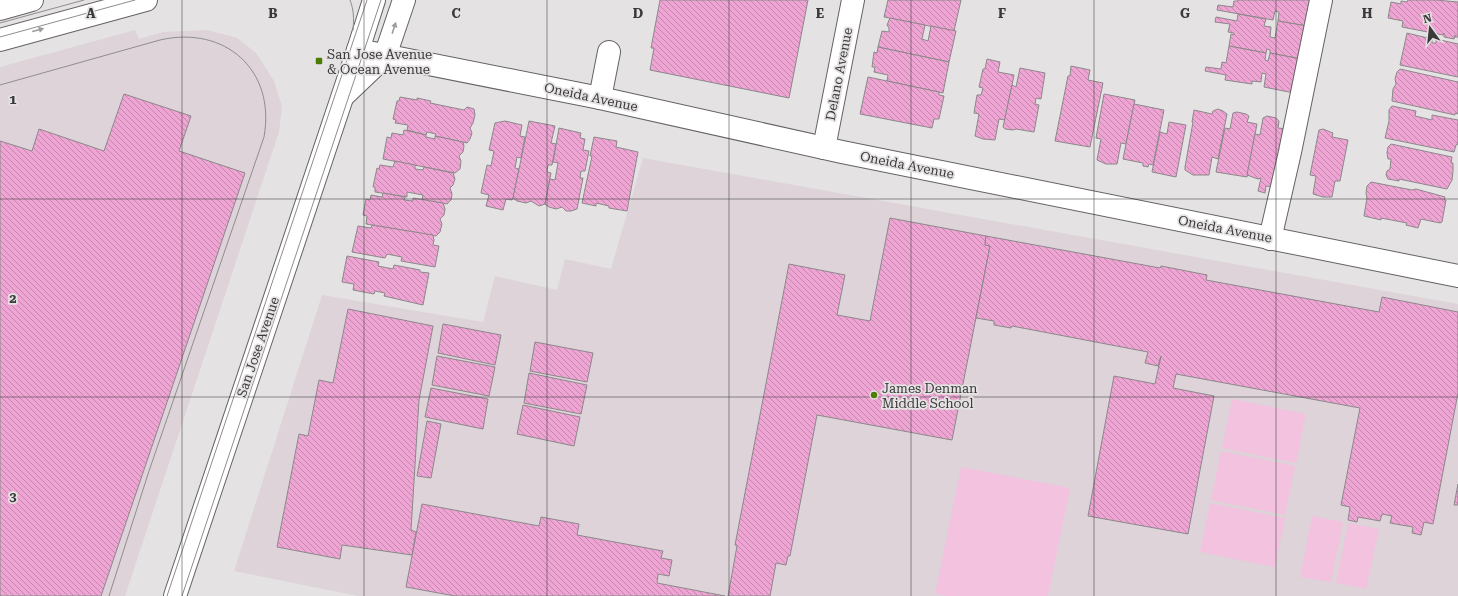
<svg xmlns="http://www.w3.org/2000/svg" width="1458" height="596" font-family="'Roboto Serif',serif">
<style>
.built{fill:#ddd3d9}
.pitch{fill:#f2c2df}
.building{fill:url(#building-back-hatch);stroke:#8b888a}
.lines{fill:none;stroke-linecap:round;stroke-linejoin:round}
.minor-casing{stroke:#656264;stroke-width:24}
.major-casing{stroke:#656264;stroke-width:24}
.minor{stroke:#fff;stroke-width:22}
.major{stroke:#fff;stroke-width:22}
.tram{stroke:#8f8d8d;stroke-width:1}
.oneway{fill:#9d9c9c}
.grid{fill:none;stroke:#3b3a3a;stroke-width:1;stroke-opacity:0.55}
.poi-dot{fill:#4d7c04;stroke:#e5e2e3;stroke-width:1.5}
.labels{text-anchor:middle;dominant-baseline:central;stroke-width:3.5;stroke-linejoin:round;paint-order:stroke}
.poi-label{font-size:13px;fill:#3b3a3a;stroke:#e5e2e3;text-anchor:start}
.street-label{font-size:13px;fill:#3b3a3a;stroke:#e5e2e3}
.grid-label{font-size:13px;text-anchor:middle;font-weight:bold;fill:#3b3a3a;stroke:#e5e2e3;stroke-width:3.5;stroke-linejoin:round;paint-order:stroke}
</style>
<defs>
<pattern id="building-back-hatch" width="6" height="6" patternUnits="userSpaceOnUse"><rect width="6" height="6" fill="#efa5d4"/><path d="M-1 5l2 2M0 0l6 6M5-1l2 2" fill="none" stroke="#c387ad"/></pattern>
</defs>
<rect width="100%" height="100%" fill="#e5e2e3"/>
<g class="built">
<polygon points="135,30 139,39 163,32 207,30 237,38 256,53 274,81 282,106 279,132 125,596 0,596 0,67"/>
<polygon points="643,158 1458,304 1458,596 358,596 234,571 322,295 483,322 495,276 557,290 565,259 611,269"/>
</g>
<g class="pitch">
<polygon points="1232,399 1306,414 1296,463 1222,448"/>
<polygon points="1221,451 1295,466 1285,515 1211,500"/>
<polygon points="961,467 1070,488 1048,596 947,596 935,594"/>
<polygon points="1210,503 1285,518 1275,567 1200,552"/>
<polygon points="1312,516 1343,522 1331,582 1300,577"/>
<polygon points="1348,523 1379,529 1366,589 1336,583"/>
</g>
<g class="building">
<polygon points="660,0 808,0 789,98 650,70 654,48 651,48"/>
<polygon points="888,0 961,0 954,31 884,17"/>
<polygon points="1238,0 1312,0 1307,26 1278,21 1279,12 1275,11 1273,20 1217,10 1218,5 1233,7 1234,1 1238,1"/>
<polygon points="1408,0 1436,0 1458,2 1458,37 1455,37 1455,35 1454,39 1444,37 1444,33 1443,35 1402,27 1403,21 1388,18 1391,2 1401,4 1401,1 1407,2"/>
<polygon points="1238,14 1266,19 1264,26 1271,27 1270,37 1275,38 1278,21 1307,26 1302,59 1270,53 1270,50 1267,49 1266,53 1229,46 1231,34 1234,35 1234,33 1228,32 1230,24 1215,22 1216,17 1237,21"/>
<polygon points="890,18 925,25 922,39 928,41 931,26 956,31 949,62 878,47 882,31 889,32 889,28 887,25"/>
<polygon points="1407,33 1432,39 1432,43 1436,43 1436,39 1458,44 1458,77 1400,65"/>
<polygon points="1229,46 1266,53 1265,60 1268,61 1270,53 1301,59 1294,93 1264,87 1266,74 1262,73 1261,82 1252,81 1252,84 1225,80 1226,75 1205,71 1206,67 1221,69 1222,62 1226,63"/>
<polygon points="878,47 949,62 943,93 887,81 888,75 874,72 875,67 872,67 874,52 877,53"/>
<polygon points="987,59 1000,62 998,72 1014,75 1005,120 999,119 995,140 983,139 975,136 979,114 974,113 977,95 981,95 983,88 979,87 983,69 985,69"/>
<polygon points="1071,66 1090,70 1088,80 1103,83 1090,147 1055,141 1068,76 1070,76"/>
<polygon points="1020,68 1045,73 1041,99 1036,98 1035,104 1039,105 1034,132 1016,129 1013,130 1005,129 1003,127 1012,85 1016,87"/>
<polygon points="1400,69 1458,82 1458,114 1455,113 1455,115 1392,101 1393,89 1396,84 1395,79 1397,72"/>
<polygon points="868,77 939,92 939,95 944,96 939,119 934,119 932,128 860,114"/>
<polygon points="124,94 191,116 179,151 245,173 101,596 0,596 0,141 32,151 39,129 104,151"/>
<polygon points="1104,94 1135,100 1126,144 1121,143 1117,164 1106,164 1097,160 1101,139 1096,138"/>
<polygon points="400,97 417,100 417,98 431,101 430,103 464,110 467,107 474,109 475,115 473,123 470,128 472,133 470,139 467,143 435,136 436,134 427,132 426,135 407,130 408,125 395,123 396,120 393,119 397,101 399,101"/>
<polygon points="1134,104 1164,110 1153,165 1149,164 1148,167 1143,166 1143,163 1123,159"/>
<polygon points="1392,106 1416,111 1415,116 1432,120 1432,115 1458,120 1458,144 1456,145 1454,152 1385,138 1389,121 1389,110"/>
<polygon points="1218,109 1223,111 1227,114 1218,159 1212,157 1209,175 1193,175 1185,170 1185,167 1193,122 1192,122 1194,110 1212,114 1213,111"/>
<polygon points="1237,112 1246,114 1249,116 1247,122 1257,124 1247,177 1216,172 1225,128 1230,129 1233,113"/>
<polygon points="1267,116 1276,118 1279,121 1278,128 1287,129 1275,187 1266,186 1265,193 1258,191 1261,178 1258,179 1247,175 1255,134 1260,135 1263,118"/>
<polygon points="505,121 522,125 520,136 525,137 521,158 517,157 515,168 519,169 513,198 512,200 506,199 503,210 486,206 489,195 481,193 487,165 491,166 494,151 489,150 495,123"/>
<polygon points="529,121 555,126 551,143 556,144 552,165 548,165 547,172 551,173 545,204 539,206 531,201 526,203 517,201 513,198"/>
<polygon points="1169,122 1186,125 1176,177 1152,172 1160,132 1167,134"/>
<polygon points="559,128 581,133 580,138 585,139 583,150 589,151 585,171 581,171 580,178 583,178 577,209 571,211 566,211 562,207 556,209 549,207 545,204 550,179 555,180 558,163 553,162"/>
<polygon points="1323,129 1333,133 1332,137 1348,140 1340,181 1335,181 1332,197 1323,197 1313,194 1316,176 1310,175 1319,130"/>
<polygon points="404,130 426,135 426,137 435,139 435,136 463,142 464,146 463,152 459,156 461,161 460,169 455,173 383,159 387,137 391,138 392,133 403,135"/>
<polygon points="594,137 617,141 616,147 638,152 627,211 609,208 609,206 596,203 596,206 582,203 592,156 590,156"/>
<polygon points="1391,144 1452,157 1451,163 1453,163 1453,171 1452,180 1447,189 1399,179 1399,181 1388,179 1386,175 1387,171 1390,169 1391,159 1388,159 1387,153 1388,147"/>
<polygon points="395,161 415,165 415,169 423,170 424,167 453,173 455,179 453,185 450,188 452,194 451,200 447,204 422,200 423,195 407,192 407,197 375,192 375,187 373,187 377,168 379,169 380,165 393,167"/>
<polygon points="1371,182 1412,190 1416,189 1445,197 1444,200 1446,200 1442,222 1440,223 1421,219 1418,228 1406,225 1407,223 1381,218 1381,220 1364,216 1367,198 1366,193 1367,186"/>
<polygon points="383,193 405,197 404,200 413,201 413,198 443,203 445,209 444,215 440,219 442,224 440,232 436,236 366,224 367,216 363,215 366,199 370,200 371,195 382,197"/>
<polygon points="890,218 986,236 985,245 990,246 952,440 817,415 790,556 788,556 786,565 776,563 770,596 728,596 737,546 735,545 789,264 845,275 837,315 870,321"/>
<polygon points="372,225 433,235 434,240 433,245 439,246 435,267 401,261 402,257 387,254 385,258 352,252 358,226 371,228"/>
<polygon points="986,236 1160,268 1161,266 1207,275 1206,280 1379,312 1382,297 1458,312 1458,393 1433,524 1424,522 1421,535 1412,533 1413,527 1390,523 1392,516 1382,514 1380,521 1358,517 1357,522 1348,520 1350,507 1341,505 1360,408 1176,374 1173,388 1214,396 1188,534 1088,516 1114,376 1155,384 1161,356 1158,366 1145,363 1148,352 1012,326 1011,328 994,325 994,321 976,318 990,246 985,245"/>
<polygon points="347,256 379,262 378,266 393,269 394,265 420,270 420,272 429,273 423,305 384,296 385,293 375,291 374,294 353,290 354,284 342,282"/>
<polygon points="348,309 433,326 419,400 411,530 416,532 412,555 342,545 340,559 277,547 299,434 308,436 319,380 333,383"/>
<polygon points="443,324 501,335 495,365 438,353"/>
<polygon points="535,342 593,353 587,382 530,371"/>
<polygon points="437,356 495,367 489,396 432,385"/>
<polygon points="529,373 587,385 581,414 524,403"/>
<polygon points="431,388 488,399 483,429 425,417"/>
<polygon points="523,405 580,417 574,446 517,434"/>
<polygon points="427,421 441,424 431,478 417,476"/>
<polygon points="1458,484 1458,505 1454,505"/>
<polygon points="422,504 539,526 541,517 579,524 577,535 663,551 661,558 672,560 669,576 658,574 657,583 725,596 455,596 406,587"/>
</g>
<g class="lines">
<g class="minor-casing">
<g id="minor">
<polyline points="358,50 600,98 842,152 1458,276"/>
<polyline points="600,98 609,52"/>
<polyline points="824,148 853,0"/>
<polyline points="1270,239 1290,152 1321,0"/>
</g>
</g>
<g class="major-casing">
<g id="major">
<polyline points="0,9 32,0"/>
<polyline points="0,40 146,0"/>
<polyline points="344,95 385,56 404,0"/>
<polyline points="175,596 358,50 374,0"/>
</g>
</g>
<use href="#minor" class="minor"/>
<use href="#major" class="major"/>
<g class="tram">
<path d="M 350,0 C 354,10 354,20 353,30"/>
<polyline points="0,23 84,0"/>
<polyline points="0,37 135,0"/>
<path d="M 0,85 L 160,40 C 225,25 276,70 264,137 L 149,471 L 109,596"/>
<polyline points="167,596 367,0"/>
<polyline points="182,596 381,0"/>
</g>
</g>
<defs><path id="oneway-solid" d="M-6-.8H1V-3.2L6.5 0L1 3.2V.8H-6Z"/></defs>
<g class="oneway">
<use href="#oneway-solid" transform="translate(394 28) rotate(-72)"/>
<use href="#oneway-solid" transform="translate(38 30) rotate(-15)"/>
</g>
<path class="grid" d="M 182,0 L 182,596M 364,0 L 364,596M 547,0 L 547,596M 729,0 L 729,596M 911,0 L 911,596M 1094,0 L 1094,596M 1276,0 L 1276,596M 0,199 L 1458,199M 0,397 L 1458,397"/>
<g class="poi-dot">
<rect x="315" y="57" width="8" height="8" rx="2"/>
<circle cx="874" cy="395" r="4"/>
</g>
<g class="labels">
<g class="poi-label">
<text x="327" y="54">San Jose Avenue<tspan x="327" dy="15">&amp; Ocean Avenue</tspan></text>
<text x="882" y="388">James Denman<tspan x="882" dy="15">Middle School</tspan></text>
</g>
<g class="street-label">
<text transform="translate(839 74) rotate(-79)">Delano Avenue</text>
<text transform="translate(591 97) rotate(12)">Oneida Avenue</text>
<text transform="translate(907 165) rotate(11)">Oneida Avenue</text>
<text transform="translate(1225 229) rotate(11)">Oneida Avenue</text>
<text transform="translate(258 347) rotate(-71)">San Jose Avenue</text>
</g>
</g>
<g class="grid-label">
<text x="91" y="18">A</text>
<text x="273" y="18">B</text>
<text x="456" y="18">C</text>
<text x="638" y="18">D</text>
<text x="820" y="18">E</text>
<text x="1002" y="18">F</text>
<text x="1185" y="18">G</text>
<text x="1367" y="18">H</text>
<text x="13" y="104">1</text>
<text x="13" y="303">2</text>
<text x="13" y="501">3</text>
</g>
<g transform="translate(1430 28) rotate(345)" stroke="#e5e2e3" stroke-width="3" paint-order="stroke">
<path d="M0-3L7 15L0 10L-7 15Z" fill="#3b3a3a"/>
<text y="-6" font-size="11" font-weight="bold" text-anchor="middle" fill="#3b3a3a">N</text>
</g>
</svg>
